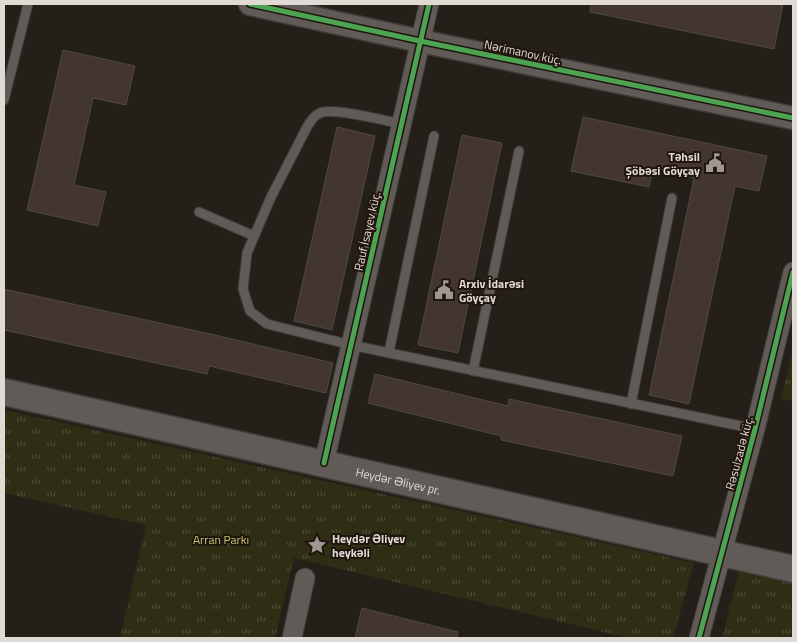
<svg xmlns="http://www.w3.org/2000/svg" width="797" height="642" font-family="'Titillium Web',sans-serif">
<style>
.park{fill:url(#park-tufts)}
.building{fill:#433631;stroke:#4f4845}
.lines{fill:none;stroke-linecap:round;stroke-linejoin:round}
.service-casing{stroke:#403b37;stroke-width:11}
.minor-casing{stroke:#403b37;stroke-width:21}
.tertiary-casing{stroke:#403b37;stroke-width:25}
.secondary-casing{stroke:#403b37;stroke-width:29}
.service{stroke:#605b57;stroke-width:9}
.minor{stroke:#605b57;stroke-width:19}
.tertiary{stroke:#605b57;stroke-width:22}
.secondary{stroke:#605b57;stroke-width:26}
.cycleway-casing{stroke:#20150c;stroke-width:8}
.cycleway{stroke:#4ca352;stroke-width:5}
.labels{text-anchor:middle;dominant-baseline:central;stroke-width:4;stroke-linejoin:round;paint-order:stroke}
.street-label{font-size:12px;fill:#e1d9d3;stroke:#20150c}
.poi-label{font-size:12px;font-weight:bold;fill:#e1d9d3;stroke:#20150c;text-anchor:start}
.park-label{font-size:12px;fill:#c2c778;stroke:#20150c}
</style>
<defs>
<pattern id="park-tufts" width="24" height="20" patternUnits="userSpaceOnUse" patternTransform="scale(1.25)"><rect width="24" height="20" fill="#2d2e14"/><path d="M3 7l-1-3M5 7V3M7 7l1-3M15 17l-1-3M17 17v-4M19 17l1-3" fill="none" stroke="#4b4c35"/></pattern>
</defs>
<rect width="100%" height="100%" fill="#251f1a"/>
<g class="park">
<polygon points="793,350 793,401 781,399"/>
<polygon points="4,410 694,563 673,638 629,638 294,558 275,638 120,638 146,525 4,493"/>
<polygon points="739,570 793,583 793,638 722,638"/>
</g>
<g class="building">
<polygon points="591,4 783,4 774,49 590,12"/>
<polygon points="63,50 135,66 126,105 93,98 74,185 106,192 98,226 27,210"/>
<polygon points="583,117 767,156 759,191 735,186 689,404 649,395 694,178 653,169 649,187 571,171"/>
<polygon points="337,127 375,136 332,330 294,321"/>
<polygon points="462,135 502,143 458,353 418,345"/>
<polygon points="4,289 215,335 333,363 326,393 209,366 207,374 4,330"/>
<polygon points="375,374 508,406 509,399 682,436 673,476 501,440 501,436 368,403"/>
<polygon points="362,608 458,632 457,638 355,638"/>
</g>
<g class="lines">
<g class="service-casing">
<g id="service">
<polyline points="4,100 28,4"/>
<path d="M 402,124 C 385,121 334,107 320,113 C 314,115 310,122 307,127 L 271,197 L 247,253 L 243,289 L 250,311 L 267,324 L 351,345 L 755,429"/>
<polyline points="199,212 254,236"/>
<polyline points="389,352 434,136"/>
<polyline points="473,371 519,151"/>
<polyline points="631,404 672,198"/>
</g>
</g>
<g class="minor-casing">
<g id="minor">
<polyline points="324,463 429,4"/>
<polyline points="292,638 305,578"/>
<polyline points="699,638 755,429 793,272"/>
</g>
</g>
<g class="tertiary-casing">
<polyline id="tertiary" points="250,4 420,41 793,118"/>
</g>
<g class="secondary-casing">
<g id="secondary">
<path id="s1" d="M 4,392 L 793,569"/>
</g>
</g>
<use href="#service" class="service"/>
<use href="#minor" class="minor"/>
<use href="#tertiary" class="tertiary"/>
<use href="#secondary" class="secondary"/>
<g class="cycleway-casing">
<g id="cycleway">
<polyline points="250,4 420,41 793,118"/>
<polyline points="324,463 429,4"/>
<polyline points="699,638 755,429 793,272"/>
</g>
</g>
<use href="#cycleway" class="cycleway"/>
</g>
<defs>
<g id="civic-bare" transform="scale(1.5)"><path d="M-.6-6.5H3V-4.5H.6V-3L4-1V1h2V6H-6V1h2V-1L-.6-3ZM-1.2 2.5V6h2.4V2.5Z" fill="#9f9892" stroke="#20150c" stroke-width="2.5" paint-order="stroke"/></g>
<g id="sight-bare" transform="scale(1.5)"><path d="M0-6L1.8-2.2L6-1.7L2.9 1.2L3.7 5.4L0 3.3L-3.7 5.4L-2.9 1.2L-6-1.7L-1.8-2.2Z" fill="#9f9892" stroke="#20150c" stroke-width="2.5" paint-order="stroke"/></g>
</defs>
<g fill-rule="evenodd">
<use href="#civic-bare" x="715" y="163"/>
<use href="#civic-bare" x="444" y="290"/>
<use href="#sight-bare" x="317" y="545"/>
</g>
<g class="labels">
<g class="street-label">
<text transform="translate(523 52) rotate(12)">Nərimanov küç.</text>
<text transform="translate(367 231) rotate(-77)">Rauf İsayev küç.</text>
<text transform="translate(739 453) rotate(-75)">Rəsulzadə küç.</text>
<text stroke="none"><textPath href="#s1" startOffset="404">Heydər Əliyev pr.</textPath></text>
</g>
<g class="poi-label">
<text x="700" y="156" text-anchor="end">Təhsil<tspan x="700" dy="14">Şöbəsi Göyçay</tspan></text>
<text x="459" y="283">Arxiv İdarəsi<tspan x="459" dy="14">Göyçay</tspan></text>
<text x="332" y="538">Heydər Əliyev<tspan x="332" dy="14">heykəli</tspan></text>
</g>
<g class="park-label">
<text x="221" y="539">Arran Parkı</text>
</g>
</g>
<rect width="797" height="642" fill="none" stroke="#e1d9d3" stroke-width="10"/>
</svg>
